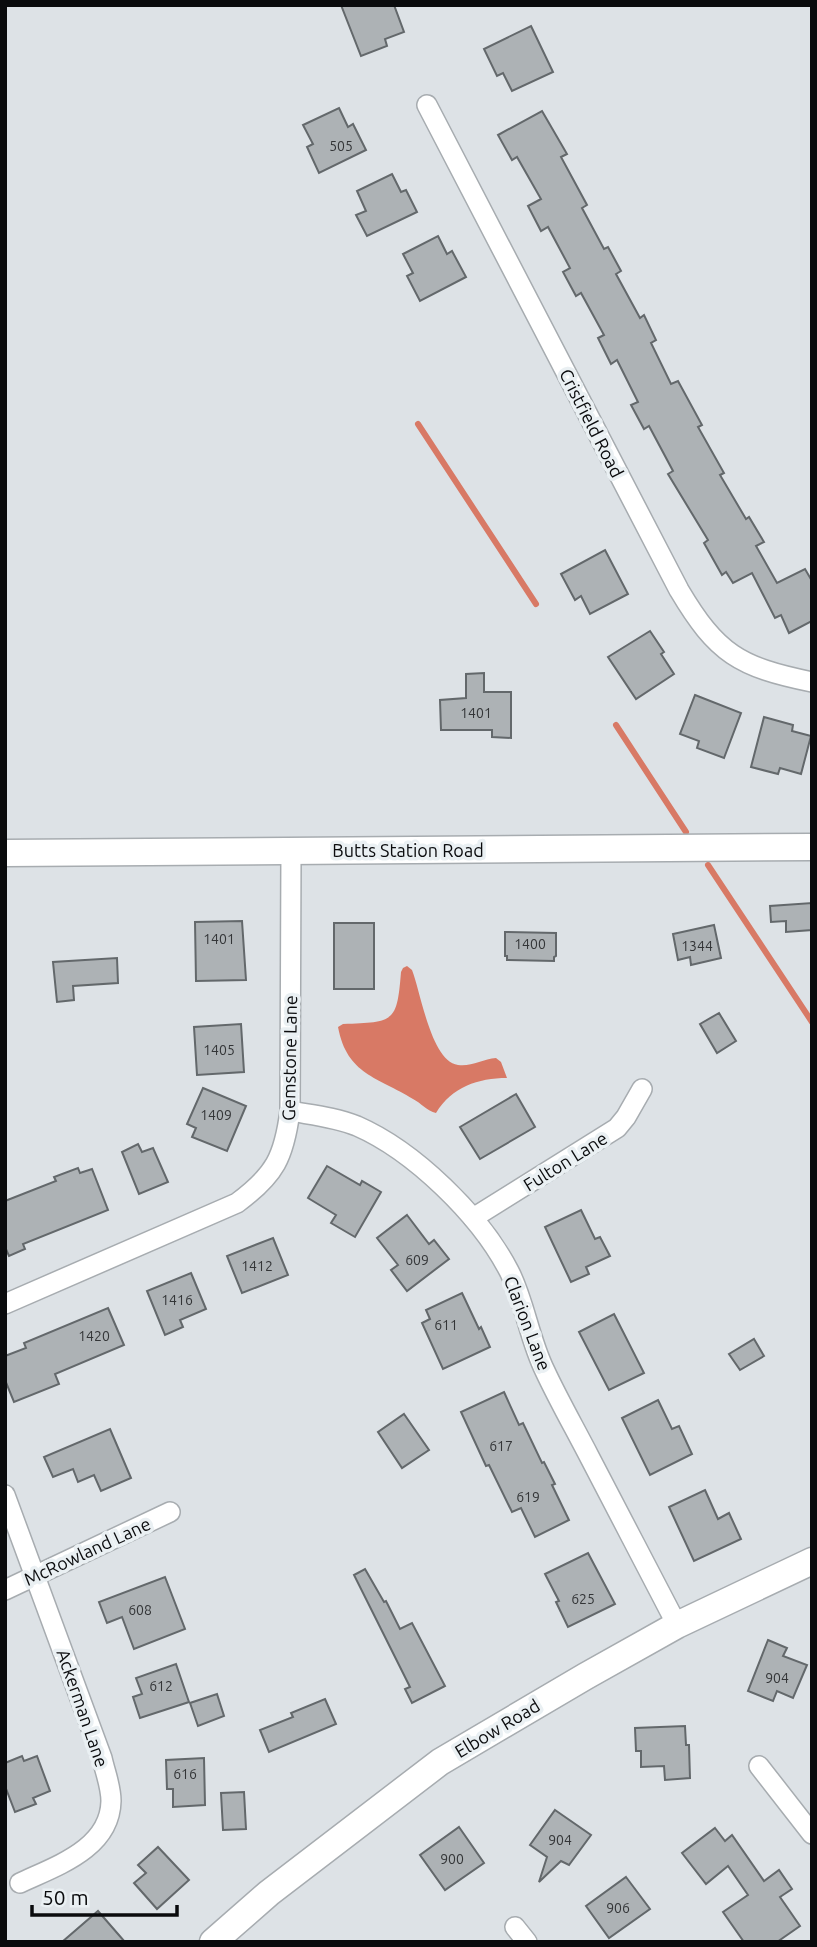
<svg xmlns="http://www.w3.org/2000/svg" width="817" height="1947" font-family="Ubuntu,sans-serif">
<style>
.water{fill:#d87965}
.lines{fill:none;stroke-linecap:round;stroke-linejoin:round}
.stream{stroke:#d87965;stroke-width:6}
.building{fill:#adb2b5;stroke:#63686b;stroke-width:2}
.street-casing{stroke:#a7acb0;stroke-width:22}
.secondary-casing{stroke:#a7acb0;stroke-width:29}
.street{stroke:#fff;stroke-width:19}
.secondary{stroke:#fff;stroke-width:26}
.labels{text-anchor:middle;dominant-baseline:central;stroke-width:7;stroke-linejoin:round;paint-order:stroke}
.number-label{font-size:14px;fill:#333537}
.street-label{font-size:18px;fill:#0a0b0d;stroke:#eaf0f3}
</style>
<rect width="100%" height="100%" fill="#dde2e6"/>
<path class="water" d="M 407,966 L 412,970 C 421,993 431,1061 458,1065 C 471,1067 483,1059 496,1058 L 501,1062 L 507,1078 C 478,1078 452,1087 436,1113 C 427,1111 421,1103 413,1099 C 378,1077 347,1075 338,1027 L 343,1024 C 394,1022 397,1023 401,972 L 403,968 Z"/>
<g class="lines">
<g class="stream">
<polyline points="418,424 536,604"/>
<polyline points="616,725 686,832"/>
<polyline points="708,865 812,1022"/>
</g>
</g>
<g class="building">
<polygon points="341,5 394,5 404,32 385,39 387,46 361,56"/>
<polygon points="531,26 553,72 512,91 503,73 497,76 484,49"/>
<polygon points="339,108 348,127 353,124 366,150 319,173 307,147 313,144 303,125"/>
<polygon points="542,111 567,154 561,157 587,205 582,208 604,249 608,247 621,271 616,274 640,318 644,315 656,340 651,343 671,384 678,381 702,425 698,427 724,473 720,475 746,519 749,517 764,542 756,546 777,583 805,569 812,581 812,621 789,633 781,615 775,618 752,573 733,583 726,572 722,575 704,543 708,540 668,474 673,471 649,426 644,429 631,405 638,402 617,360 611,364 598,338 604,335 581,293 576,296 563,272 570,268 548,227 541,231 528,206 541,199 517,157 512,160 498,135"/>
<polygon points="392,174 401,192 406,190 417,212 367,236 356,215 366,211 357,191"/>
<polygon points="438,236 447,254 452,251 466,277 420,301 407,276 413,273 403,254"/>
<polygon points="605,550 628,594 590,614 581,596 575,600 561,574"/>
<polygon points="650,631 664,652 661,654 674,674 636,699 608,657"/>
<polygon points="484,673 484,692 511,692 511,738 492,737 492,730 441,730 440,700 466,698 466,674"/>
<polygon points="695,695 741,713 724,758 697,748 699,741 680,734"/>
<polygon points="764,717 793,725 792,731 811,736 801,774 780,768 778,774 751,767"/>
<polygon points="812,903 812,930 786,932 786,921 771,922 770,906"/>
<polygon points="242,921 246,980 196,981 195,922"/>
<rect x="334" y="923" width="40" height="66"/>
<polygon points="714,925 721,958 691,965 690,957 678,960 673,934"/>
<polygon points="505,932 556,933 556,956 554,957 554,961 507,960 507,956 505,956"/>
<polygon points="117,958 118,983 73,986 74,1000 57,1002 53,962"/>
<polygon points="719,1013 736,1041 717,1053 700,1024"/>
<polygon points="241,1024 244,1072 197,1075 194,1027"/>
<polygon points="203,1088 246,1106 227,1151 192,1137 196,1128 187,1124"/>
<polygon points="516,1094 535,1127 480,1159 460,1127"/>
<polygon points="138,1144 142,1152 153,1148 168,1182 139,1194 122,1152"/>
<polygon points="327,1166 360,1185 362,1181 381,1192 355,1237 331,1223 336,1215 308,1198"/>
<polygon points="78,1168 80,1173 92,1169 108,1210 23,1244 25,1249 9,1256 5,1247 5,1201 56,1181 54,1177"/>
<polygon points="581,1210 595,1239 600,1237 610,1256 586,1267 589,1274 571,1282 545,1227"/>
<polygon points="407,1215 429,1244 434,1240 449,1259 407,1291 391,1270 398,1265 377,1238"/>
<polygon points="273,1238 288,1275 242,1293 227,1256"/>
<polygon points="191,1273 206,1309 180,1320 183,1327 165,1335 147,1291"/>
<polygon points="462,1293 479,1329 481,1327 490,1347 443,1369 422,1323 430,1319 426,1310"/>
<polygon points="108,1308 124,1345 55,1374 59,1384 14,1402 5,1380 5,1356 26,1348 24,1343"/>
<polygon points="614,1314 644,1373 609,1390 579,1332"/>
<polygon points="754,1339 764,1356 740,1370 729,1354"/>
<polygon points="504,1392 519,1425 523,1423 542,1463 544,1462 555,1484 552,1485 569,1520 535,1537 521,1508 512,1512 489,1465 486,1466 461,1412"/>
<polygon points="658,1400 672,1429 679,1426 692,1454 650,1475 622,1418"/>
<polygon points="404,1414 429,1450 402,1468 378,1432"/>
<polygon points="110,1429 131,1478 101,1491 94,1475 78,1482 73,1469 53,1477 44,1457"/>
<polygon points="705,1490 718,1519 729,1513 741,1539 694,1561 669,1507"/>
<polygon points="588,1553 615,1604 568,1627 556,1602 559,1601 545,1574"/>
<polygon points="365,1569 384,1602 386,1601 400,1629 412,1623 445,1686 412,1703 405,1689 410,1687 354,1575"/>
<polygon points="165,1577 185,1629 134,1649 122,1617 107,1623 99,1602"/>
<polygon points="768,1640 787,1648 783,1656 807,1665 793,1698 777,1691 773,1701 748,1691"/>
<polygon points="176,1664 189,1702 140,1718 133,1697 142,1694 136,1678"/>
<polygon points="217,1694 224,1716 198,1726 190,1703"/>
<polygon points="325,1699 336,1724 269,1752 260,1730 293,1717 291,1713"/>
<polygon points="685,1726 686,1745 689,1745 690,1778 665,1780 664,1766 641,1767 641,1751 636,1751 635,1728"/>
<polygon points="22,1756 24,1761 37,1756 50,1791 33,1798 36,1804 15,1812 5,1786 5,1763"/>
<polygon points="204,1758 205,1805 173,1807 173,1789 167,1789 166,1760"/>
<polygon points="244,1792 246,1829 223,1830 221,1793"/>
<polygon points="555,1810 591,1835 569,1865 561,1861 539,1882 547,1857 530,1845"/>
<polygon points="459,1827 484,1863 445,1890 420,1855"/>
<polygon points="715,1828 725,1841 732,1835 764,1881 779,1870 792,1889 780,1897 800,1926 777,1942 744,1942 723,1912 748,1895 728,1866 706,1884 682,1853"/>
<polygon points="158,1847 189,1880 157,1909 134,1883 146,1873 138,1865"/>
<polygon points="626,1877 650,1909 609,1938 586,1906"/>
<polygon points="98,1911 125,1942 62,1942"/>
</g>
<g class="lines">
<g class="street-casing">
<g id="street">
<path d="M 427,105 L 679,590 C 717,654 739,667 812,682"/>
<path d="M 290,1111 C 312,1115 335,1117 357,1126 C 414,1151 480,1215 509,1271 C 525,1302 529,1339 545,1371 C 558,1399 574,1427 589,1456 C 618,1512 648,1569 677,1625"/>
<polyline points="473,1218 617,1128 626,1117 642,1089"/>
<path d="M 5,1304 L 237,1203 C 275,1175 284,1157 290,1111 L 291,851"/>
<path d="M 5,1495 L 102,1758 C 105,1772 111,1786 111,1801 C 110,1849 56,1866 20,1883"/>
<polyline points="5,1590 170,1512"/>
<polyline points="759,1766 812,1834"/>
<polyline points="515,1927 527,1942"/>
</g>
</g>
<g class="secondary-casing">
<g id="secondary">
<polyline points="5,853 812,847"/>
<polyline points="213,1942 269,1893 440,1762 586,1676 677,1625 812,1561"/>
</g>
</g>
<use href="#street" class="street"/>
<use href="#secondary" class="secondary"/>
</g>
<g class="labels">
<g class="number-label">
<text x="341" y="146">505</text>
<text x="476" y="713">1401</text>
<text x="219" y="939">1401</text>
<text x="530" y="944">1400</text>
<text x="697" y="946">1344</text>
<text x="219" y="1050">1405</text>
<text x="216" y="1115">1409</text>
<text x="417" y="1260">609</text>
<text x="257" y="1266">1412</text>
<text x="177" y="1300">1416</text>
<text x="446" y="1325">611</text>
<text x="94" y="1336">1420</text>
<text x="501" y="1446">617</text>
<text x="528" y="1497">619</text>
<text x="583" y="1599">625</text>
<text x="140" y="1610">608</text>
<text x="777" y="1678">904</text>
<text x="161" y="1686">612</text>
<text x="185" y="1774">616</text>
<text x="560" y="1840">904</text>
<text x="452" y="1859">900</text>
<text x="618" y="1908">906</text>
</g>
<g class="street-label">
<text transform="translate(592 423) rotate(63)">Cristfield Road</text>
<text x="408" y="850">Butts Station Road</text>
<text transform="translate(289 1058) rotate(-89)">Gemstone Lane</text>
<text transform="translate(565 1161) rotate(-32)">Fulton Lane</text>
<text transform="translate(528 1323) rotate(69)">Clarion Lane</text>
<text transform="translate(87 1551) rotate(-25)">McRowland Lane</text>
<text transform="translate(83 1708) rotate(71)">Ackerman Lane</text>
<text transform="translate(497 1728) rotate(-31)">Elbow Road</text>
</g>
</g>
<rect width="817" height="1947" fill="none" stroke="#0a0b0d" stroke-width="14"/>
<path d="M32 1905v10h145v-10" fill="none" stroke="#0a0b0d" stroke-width="3.5"/>
<text x="42" y="1905" font-size="21" fill="#0a0b0d" stroke="#eaf0f3" stroke-width="5" paint-order="stroke">50 m</text>
</svg>
